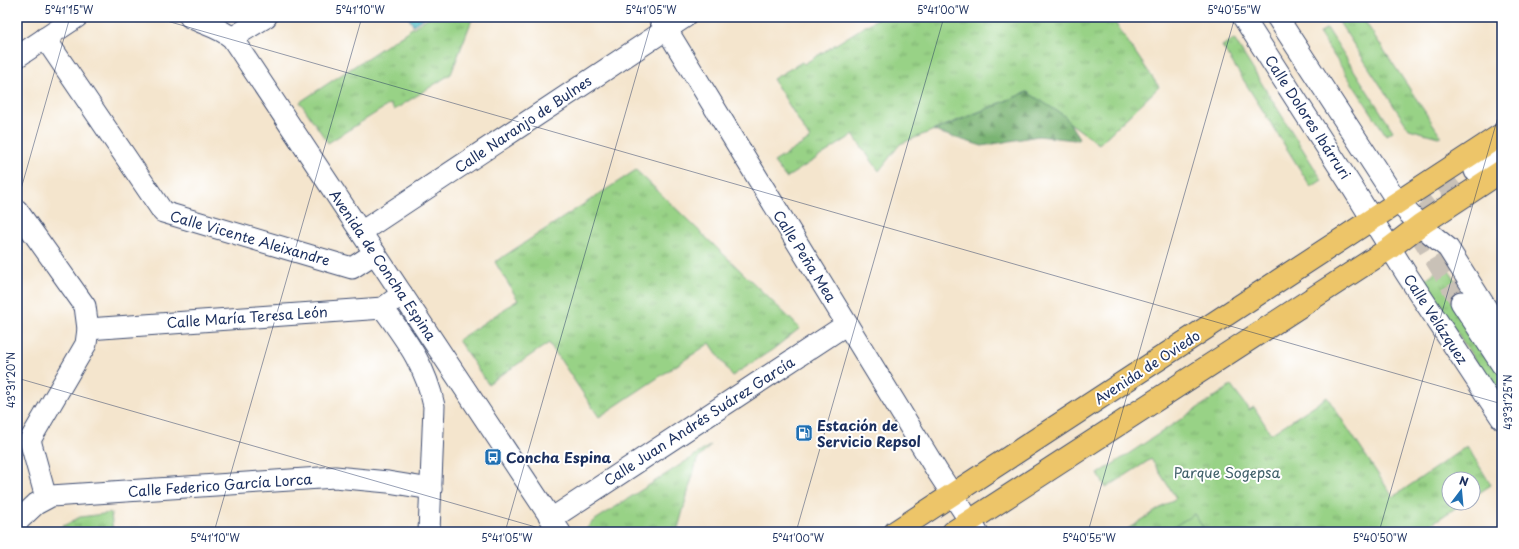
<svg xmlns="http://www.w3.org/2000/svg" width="1519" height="549" font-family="'Playpen Sans',sans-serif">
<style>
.grass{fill:url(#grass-tufts);stroke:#5a8072}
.forest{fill:url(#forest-firs);stroke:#4a7268}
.garden{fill:#98d286;stroke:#5a8072}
.water{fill:url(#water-waves);stroke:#367792}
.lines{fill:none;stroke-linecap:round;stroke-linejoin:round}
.minor-tunnel{stroke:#c9c1b7;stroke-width:21;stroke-dasharray:21 10;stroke-linecap:butt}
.minor-casing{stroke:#3c4a6f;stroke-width:23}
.major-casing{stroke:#3c4a6f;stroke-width:24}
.minor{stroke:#fff;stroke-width:21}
.major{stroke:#edc569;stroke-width:22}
.ticks{fill:none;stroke:#1b2f5e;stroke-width:1;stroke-opacity:0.45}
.labels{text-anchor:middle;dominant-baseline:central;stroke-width:4;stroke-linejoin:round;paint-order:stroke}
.street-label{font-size:14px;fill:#1b2f5e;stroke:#fff}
.poi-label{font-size:14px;font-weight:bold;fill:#1b2f5e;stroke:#fff;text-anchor:start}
.park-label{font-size:14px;fill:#40606a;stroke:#fff}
.neatline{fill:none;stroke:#1b2f5e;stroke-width:1.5}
.ticks-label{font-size:10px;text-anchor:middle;fill:#1b2f5e}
</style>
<defs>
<pattern id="grass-tufts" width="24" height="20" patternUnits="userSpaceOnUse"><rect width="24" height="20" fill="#98d286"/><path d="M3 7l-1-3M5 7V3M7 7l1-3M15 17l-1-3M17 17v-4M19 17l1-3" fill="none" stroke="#7bab71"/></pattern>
<pattern id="forest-firs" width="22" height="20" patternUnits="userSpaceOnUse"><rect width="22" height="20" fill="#7ab473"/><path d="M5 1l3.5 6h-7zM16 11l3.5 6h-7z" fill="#639362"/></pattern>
<pattern id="water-waves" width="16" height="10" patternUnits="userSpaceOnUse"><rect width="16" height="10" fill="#51bfc7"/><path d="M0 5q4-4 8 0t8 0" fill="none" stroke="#429ca5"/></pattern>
</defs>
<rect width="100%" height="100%" fill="#fff"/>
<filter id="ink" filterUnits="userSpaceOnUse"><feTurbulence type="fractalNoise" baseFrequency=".025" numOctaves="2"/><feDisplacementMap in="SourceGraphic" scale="8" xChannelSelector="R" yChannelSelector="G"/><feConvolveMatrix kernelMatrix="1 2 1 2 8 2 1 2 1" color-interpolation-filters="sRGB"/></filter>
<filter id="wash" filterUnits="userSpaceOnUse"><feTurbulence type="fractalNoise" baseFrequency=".012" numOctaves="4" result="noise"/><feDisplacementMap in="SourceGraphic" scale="16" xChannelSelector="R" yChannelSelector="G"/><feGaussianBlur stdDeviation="0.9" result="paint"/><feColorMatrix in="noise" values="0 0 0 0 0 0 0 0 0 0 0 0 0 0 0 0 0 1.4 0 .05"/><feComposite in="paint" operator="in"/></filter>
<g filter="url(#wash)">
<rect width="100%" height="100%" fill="#f4e5cd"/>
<!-- grass -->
<g class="grass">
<polygon points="429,17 473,17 451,74 394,110 390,104 328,143 300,102"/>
<polygon points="880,17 1111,17 1159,87 1099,144 1027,92 900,144 879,171 853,135 786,178 774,162 810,139 773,79 802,62 804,64"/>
<polygon points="1346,17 1362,17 1441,136 1438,137 1409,129 1339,22"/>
<polygon points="1327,28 1393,131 1386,135 1319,33"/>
<polygon points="1234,39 1322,180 1311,187 1222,46"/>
<polygon points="636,170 800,328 772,350 732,376 710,343 599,417 549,343 488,384 458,340 518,300 495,262"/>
<polygon points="1445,265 1466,296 1456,305 1502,375 1502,401 1423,281"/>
<polygon points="1231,386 1249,410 1254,407 1271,434 1327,397 1393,497 1467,446 1491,485 1473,497 1473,479 1449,479 1449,503 1463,503 1419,532 1123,532 1176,498 1151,459 1106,488 1098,474"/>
<polygon points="711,445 697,460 677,532 586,532 587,528 592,522"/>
<polygon points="111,513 113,532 52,532 80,517"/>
</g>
<!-- forest -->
<polygon class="forest" points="1027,92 1065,116 1079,138 1075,140 1038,136 982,146 934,131"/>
<!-- garden -->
<polygon class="garden" points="1194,514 1206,532 1166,532"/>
<!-- water -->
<polygon class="water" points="408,17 425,17 413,25"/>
</g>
<g filter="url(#ink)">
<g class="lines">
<!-- minor-tunnel -->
<polyline class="minor-tunnel" points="1461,302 1423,239 1423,219 1433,204 1475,171"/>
<defs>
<g id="minor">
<path d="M190 17C205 25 219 27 232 38L560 532"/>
<polyline points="659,17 937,471 977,532"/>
<polyline points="1243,17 1352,187 1407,275 1502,419"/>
<polyline points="1277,17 1397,201 1420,225 1448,248 1502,333"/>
<polyline points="45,38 163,212 352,268 375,253"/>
<polyline points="232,38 266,17"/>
<polyline points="17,57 77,17"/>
<polyline points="1475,171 1502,153"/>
<polyline points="17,210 85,306 88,329 86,344 30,440 46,498"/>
<polyline points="361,232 685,17"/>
<polyline points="1461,302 1502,365"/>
<path d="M383 308C406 340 426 366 434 406L429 532"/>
<polyline points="88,329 383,308 402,294"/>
<polyline points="551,519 847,324"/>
<polyline points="17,522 36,504 51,496 335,477 388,482 431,489"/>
</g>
<g id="major">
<polyline points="895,532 1502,134"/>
<polyline points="953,532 1390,248 1420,225 1502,171"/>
</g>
</defs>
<!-- minor casing -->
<use href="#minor" class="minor-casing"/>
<!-- major casing -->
<use href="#major" class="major-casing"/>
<!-- minor -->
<use href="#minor" class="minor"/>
<!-- major -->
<use href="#major" class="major"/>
</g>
</g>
<!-- ticks -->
<path class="ticks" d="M153 17 1502 404M17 203 70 17M17 378 553 532M214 532 362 17M505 532 653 17M796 532 944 17M1088 532 1235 17M1379 532 1502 103"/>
<!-- icons -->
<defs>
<symbol id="fuel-square" viewBox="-11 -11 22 22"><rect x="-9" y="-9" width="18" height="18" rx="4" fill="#1f6fb2" stroke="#fff"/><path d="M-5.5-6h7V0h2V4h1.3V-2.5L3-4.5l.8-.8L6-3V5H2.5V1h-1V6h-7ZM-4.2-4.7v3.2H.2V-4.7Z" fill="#fff"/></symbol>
<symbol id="bus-square" viewBox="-11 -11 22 22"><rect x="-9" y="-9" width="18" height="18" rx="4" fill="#1f6fb2" stroke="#fff"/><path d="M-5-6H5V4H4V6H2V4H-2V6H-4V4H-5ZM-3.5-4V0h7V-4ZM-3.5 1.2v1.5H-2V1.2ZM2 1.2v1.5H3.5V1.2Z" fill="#fff"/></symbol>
</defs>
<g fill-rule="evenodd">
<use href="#fuel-square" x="794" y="423" width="20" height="20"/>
<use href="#bus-square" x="483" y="447" width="20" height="20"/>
</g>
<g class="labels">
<!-- street labels -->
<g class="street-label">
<text transform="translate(1308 117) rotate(57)">Calle Dolores Ibárruri</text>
<text transform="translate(523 124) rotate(-34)">Calle Naranjo de Bulnes</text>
<text transform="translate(250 238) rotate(16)">Calle Vicente Aleixandre</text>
<text transform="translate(805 256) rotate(58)">Calle Peña Mea</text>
<text transform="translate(383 265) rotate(56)">Avenida de Concha Espina</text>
<text transform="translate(247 317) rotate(-4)">Calle María Teresa León</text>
<text transform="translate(1436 319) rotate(57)">Calle Velázquez</text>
<text transform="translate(1147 367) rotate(-33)">Avenida de Oviedo</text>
<text transform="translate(699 421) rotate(-33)">Calle Juan Andrés Suárez García</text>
<text transform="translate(220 485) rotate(-4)">Calle Federico García Lorca</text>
</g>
<!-- poi labels -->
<g class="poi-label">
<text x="817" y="425">Estación de<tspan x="817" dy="16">Servicio Repsol</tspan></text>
<text x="506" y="457">Concha Espina</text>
</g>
<!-- park labels -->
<g class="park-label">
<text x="1227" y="472">Parque Sogepsa</text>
</g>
</g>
<!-- margin -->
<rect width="1519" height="549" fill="none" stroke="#fff" stroke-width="44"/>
<!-- north arrow -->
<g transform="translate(1461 491) rotate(16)"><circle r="19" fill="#ffffff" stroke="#a4acbf"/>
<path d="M0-3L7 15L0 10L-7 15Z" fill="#1f6fb2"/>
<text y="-6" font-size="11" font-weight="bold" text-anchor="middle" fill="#1b2f5e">N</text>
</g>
<rect x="22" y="22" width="1475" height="505" class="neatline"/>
<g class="ticks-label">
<text x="69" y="14">5°41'15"W</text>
<text x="360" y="14">5°41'10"W</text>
<text x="651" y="14">5°41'05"W</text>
<text x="943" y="14">5°41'00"W</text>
<text x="1234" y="14">5°40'55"W</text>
<text transform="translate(11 380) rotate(-90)" y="4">43°31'20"N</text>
<text transform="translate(1508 402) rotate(-90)" y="4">43°31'25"N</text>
<text x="215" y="542">5°41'10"W</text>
<text x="507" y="542">5°41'05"W</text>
<text x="798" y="542">5°41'00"W</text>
<text x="1089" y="542">5°40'55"W</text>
<text x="1380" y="542">5°40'50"W</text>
</g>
</svg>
